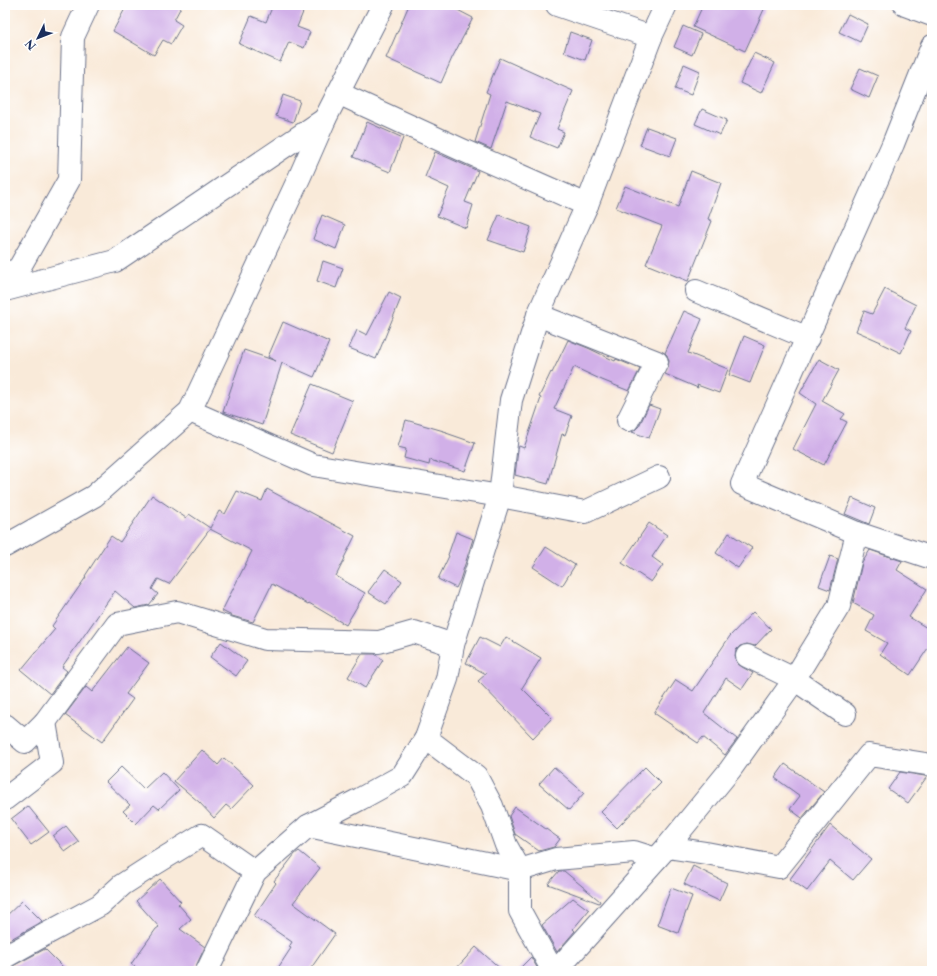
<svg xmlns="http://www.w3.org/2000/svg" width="937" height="976" font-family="'Libre Caslon Text',serif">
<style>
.building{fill:#d1b0e8}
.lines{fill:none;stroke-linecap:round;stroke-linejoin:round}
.street-casing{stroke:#697089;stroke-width:24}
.street{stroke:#fff;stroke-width:22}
</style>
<rect width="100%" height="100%" fill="#fff"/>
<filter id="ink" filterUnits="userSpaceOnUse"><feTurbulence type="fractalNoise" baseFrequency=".025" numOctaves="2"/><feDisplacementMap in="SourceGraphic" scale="8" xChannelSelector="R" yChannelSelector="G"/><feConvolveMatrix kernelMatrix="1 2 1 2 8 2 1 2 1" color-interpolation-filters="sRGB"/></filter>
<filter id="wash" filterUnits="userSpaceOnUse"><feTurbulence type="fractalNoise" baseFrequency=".012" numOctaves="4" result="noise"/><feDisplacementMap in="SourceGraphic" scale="16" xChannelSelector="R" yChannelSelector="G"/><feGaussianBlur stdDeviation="0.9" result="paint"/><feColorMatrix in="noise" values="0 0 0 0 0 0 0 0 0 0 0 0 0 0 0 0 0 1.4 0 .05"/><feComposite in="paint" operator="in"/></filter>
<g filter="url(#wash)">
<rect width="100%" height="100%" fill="#f9ead9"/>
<g id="blocks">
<!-- building -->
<g class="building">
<polygon points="127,5 182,5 174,20 182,25 171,44 163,40 154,55 113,31"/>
<polygon points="273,5 306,5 297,27 310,32 304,48 289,42 280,62 239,44 251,16 266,22"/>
<polygon points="409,5 448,5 473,18 452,58 441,83 386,58"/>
<polygon points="703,5 766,5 745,51 693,27"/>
<polygon points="848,14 868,24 860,42 839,32"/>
<polygon points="683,26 701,34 692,55 674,47"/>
<polygon points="570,32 592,40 585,60 564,52"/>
<polygon points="754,53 775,63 761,93 740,83"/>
<polygon points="500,58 573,91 557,129 564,132 557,148 530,137 540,114 507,101 491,149 475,142 490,94 486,92"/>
<polygon points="684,64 700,71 691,95 675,89"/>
<polygon points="860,68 878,76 869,98 850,89"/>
<polygon points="283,95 300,101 293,122 276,116"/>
<polygon points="702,109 727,120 720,135 695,124"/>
<polygon points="367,122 403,138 390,172 353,157"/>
<polygon points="647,127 677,138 670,156 640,145"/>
<polygon points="435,152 478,171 465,202 473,205 466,228 437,216 449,188 425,177"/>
<polygon points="691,171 721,183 708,219 712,221 688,281 646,264 662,226 616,208 625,186 678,207"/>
<polygon points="322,215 345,225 336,249 313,239"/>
<polygon points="499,215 531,227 523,252 488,240"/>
<polygon points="323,261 343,268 336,288 317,281"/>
<polygon points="885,289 916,305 905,328 911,331 901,353 880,343 881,342 856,331 864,311 872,314"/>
<polygon points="389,292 401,298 376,359 349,348 357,330 367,335"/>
<polygon points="684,311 702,319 688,353 728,369 719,393 697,385 698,388 665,374 668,368 669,361 667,355 665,353"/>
<polygon points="283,322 329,342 314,377 282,363 262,425 223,412 244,350 276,361 268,357"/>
<polygon points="744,336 765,345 750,383 729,375"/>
<polygon points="568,340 588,348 615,361 616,359 640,369 629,391 602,380 574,367 554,409 572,416 565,435 562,434 548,484 515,475 518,450 519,446 524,448 541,398 539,397 551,372 552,373"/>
<polygon points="819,359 839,370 822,401 845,414 841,419 847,422 824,465 793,449 816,404 800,393"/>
<polygon points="312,384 353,401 332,452 290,435"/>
<polygon points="649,405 660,409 649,438 632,432 635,430 639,426"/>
<polygon points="406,420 447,432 446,433 475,443 465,471 430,460 429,465 404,458 406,449 398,447"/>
<polygon points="267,489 355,536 344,558 345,558 336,576 365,593 346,625 309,603 308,604 272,584 253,622 232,616 222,611 252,551 210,529 169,584 158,579 152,589 158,594 149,605 135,608 115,591 62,667 67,671 50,694 21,670 55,629 52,626 86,577 85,576 111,536 120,542 152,495 186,518 189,514 210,528 219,511 225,514 237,491 262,501"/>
<polygon points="852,498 875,508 869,524 845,514"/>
<polygon points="649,523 667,535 652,557 663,565 651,582 622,563"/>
<polygon points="456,532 473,539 460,580 456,588 438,579 449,556 448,555"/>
<polygon points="729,533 752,548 738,568 716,553"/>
<polygon points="546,547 575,565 562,586 533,567"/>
<polygon points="870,550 902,561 897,570 927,589 909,617 932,631 932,642 910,675 880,654 887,643 866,631 874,615 853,603 862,563"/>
<polygon points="830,556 838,559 830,590 819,586"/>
<polygon points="385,569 402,581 386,604 368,592"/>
<polygon points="753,612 771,629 755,646 747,644 740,646 736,650 735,656 737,663 742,667 753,673 742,689 726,678 704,713 737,739 725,755 703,737 698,743 654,713 676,680 693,691 730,636"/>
<polygon points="480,637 500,647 506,637 541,658 522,688 552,718 533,738 478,681 486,674 466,663"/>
<polygon points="221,642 247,661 236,676 210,657"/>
<polygon points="127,647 149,663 126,694 133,699 102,742 65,715 86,687 92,692"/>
<polygon points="362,654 375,654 383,660 365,688 348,677"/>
<polygon points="202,750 218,765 224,758 254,785 231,809 226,805 214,818 199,802 174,781"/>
<polygon points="785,764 824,792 802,818 790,809 800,796 775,778"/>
<polygon points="121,767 144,789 162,772 179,790 159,809 154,805 136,824 123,811 130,805 106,782"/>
<polygon points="554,767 584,793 569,810 539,784"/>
<polygon points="645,767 661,783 617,828 601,812"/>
<polygon points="900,772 925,776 926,778 908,803 888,789"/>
<polygon points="28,806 49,832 31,845 11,819"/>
<polygon points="515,807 560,839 554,847 539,851 515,834 509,816"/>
<polygon points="830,825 871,859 853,880 830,861 807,891 790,879"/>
<polygon points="66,826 79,842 65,852 53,836"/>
<polygon points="299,851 320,868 293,903 335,934 309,971 276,971 291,948 289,947 292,942 254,916 276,883 274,881 295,854"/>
<polygon points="693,866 727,883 719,901 684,884"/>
<polygon points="559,871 564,871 600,901 599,903 548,884"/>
<polygon points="160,879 181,902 178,904 191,919 180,929 205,947 196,966 195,971 141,971 131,964 156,929 159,927 136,901"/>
<polygon points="671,888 692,896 678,933 657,925"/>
<polygon points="573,898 589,910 573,929 575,931 557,952 542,925"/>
<polygon points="22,901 42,921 38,924 9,940 5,936 5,917"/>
<polygon points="476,947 503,971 454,971"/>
<polygon points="45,949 67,971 7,971 9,968"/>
<polygon points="531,957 539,971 517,971"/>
</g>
</g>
</g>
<g filter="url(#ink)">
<use href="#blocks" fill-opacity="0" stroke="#697089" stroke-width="1"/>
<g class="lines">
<defs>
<g id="street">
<polyline points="557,5 651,37"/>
<polyline points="905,5 932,15"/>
<polyline points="932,46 893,144 742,484 857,533 932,558"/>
<polyline points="338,93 460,149 587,205"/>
<polyline points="5,273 18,270 69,180 73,37 88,5"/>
<polyline points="5,290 115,261 325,119"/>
<polyline points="696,291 808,338"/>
<polyline points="538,315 657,362 628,420"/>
<polyline points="190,411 313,465 500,496 585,512 659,477"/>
<polyline points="5,546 94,496 190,411 300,176 325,119 383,5"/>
<polyline points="747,656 794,679 845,714"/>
<polyline points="5,725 25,742 45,722 117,624 177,612 265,639 379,642 414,632 453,645"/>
<polyline points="426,738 476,776 492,806 506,845 520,870 520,911 553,971"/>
<polyline points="5,799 52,763 45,722"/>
<polyline points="308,826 520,870 556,859 634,852 656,859"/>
<polyline points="667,847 730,770 790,686 839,606 857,533"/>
<polyline points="5,957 46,934 100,905 122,885 153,865 202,835 255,872"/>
<polyline points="207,971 255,872 308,826 360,799 402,776 426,738 447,679 453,645 500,496 511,400 538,315 577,227 587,205 651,37 666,5"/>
<polyline points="556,971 667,847 706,853 779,867 869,755 932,765"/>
</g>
</defs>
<!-- street casing -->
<use href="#street" class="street-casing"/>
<!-- street -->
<use href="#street" class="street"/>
</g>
</g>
<!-- margin -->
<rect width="937" height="976" fill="none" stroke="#fff" stroke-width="20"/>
<!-- north arrow -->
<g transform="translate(38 38) rotate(227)" stroke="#ffffff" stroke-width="3" paint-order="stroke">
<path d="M0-3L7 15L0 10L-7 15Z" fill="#1b2f5e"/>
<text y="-6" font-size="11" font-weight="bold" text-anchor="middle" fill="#1b2f5e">N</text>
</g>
</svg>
